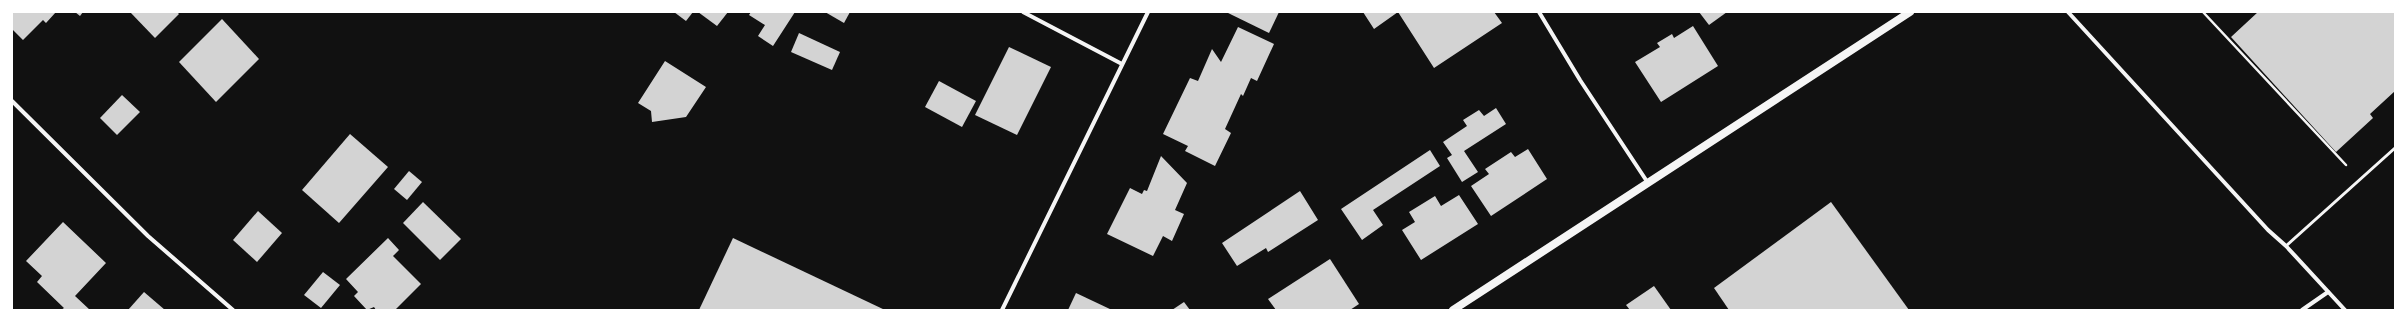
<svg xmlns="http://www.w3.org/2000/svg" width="2407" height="322" font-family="Bitter,serif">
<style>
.building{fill:#d3d3d3}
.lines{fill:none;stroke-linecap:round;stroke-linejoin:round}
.path{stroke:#f5f5f5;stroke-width:2.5}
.service{stroke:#f5f5f5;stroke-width:3}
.minor{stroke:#f5f5f5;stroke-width:4}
.secondary{stroke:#f5f5f5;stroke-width:8}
</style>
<rect width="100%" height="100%" fill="#111"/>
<!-- building -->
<g class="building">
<polygon points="12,12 56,12 46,23 43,20 23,40 12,29"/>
<polygon points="75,12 83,12 80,16"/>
<polygon points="130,12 177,12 179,14 155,38"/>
<polygon points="674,12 693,12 686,21"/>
<polygon points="698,12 728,12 717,26"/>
<polygon points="751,12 795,12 773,46 758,36 765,25 749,15"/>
<polygon points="825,12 850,12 844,23"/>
<polygon points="1226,12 1279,12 1269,33"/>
<polygon points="1363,12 1494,12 1502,23 1434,68 1398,12 1374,29"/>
<polygon points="1699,12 1727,12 1709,25"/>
<polygon points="2258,12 2395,12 2395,91 2370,114 2373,118 2336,152 2231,37"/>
<polygon points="222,19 259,59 216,102 179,62"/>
<polygon points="1693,26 1718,66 1661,102 1635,62 1660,47 1657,43 1672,34 1674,38"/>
<polygon points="1238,27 1274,44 1257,81 1251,78 1243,96 1241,94 1225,129 1231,133 1215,166 1185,151 1188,146 1163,134 1190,78 1198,81 1212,49 1221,62"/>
<polygon points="799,33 840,52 832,70 791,52"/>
<polygon points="1009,47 1051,67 1017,135 975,115"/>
<polygon points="665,61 706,87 686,117 652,122 651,111 638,103"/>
<polygon points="939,81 976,101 962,127 925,107"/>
<polygon points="122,95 140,112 117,135 100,118"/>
<polygon points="1496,108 1506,124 1464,151 1478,172 1462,182 1447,158 1452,155 1443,142 1467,126 1463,120 1479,110 1484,116"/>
<polygon points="350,134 388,167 339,223 302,190"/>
<polygon points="1528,149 1547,179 1491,216 1471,186 1489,174 1485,169 1511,152 1515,157"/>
<polygon points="1430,150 1440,166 1373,210 1383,225 1362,240 1341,209"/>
<polygon points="1161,156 1187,183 1175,210 1184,214 1172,241 1163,236 1153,256 1107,234 1130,188 1142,194 1144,190 1147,191"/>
<polygon points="409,171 422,182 407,200 394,189"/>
<polygon points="1300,191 1318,220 1268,252 1266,248 1237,266 1222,243"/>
<polygon points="1459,195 1478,224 1421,260 1402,230 1415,222 1409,212 1435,196 1441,206"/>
<polygon points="423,202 461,239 440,260 403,223"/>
<polygon points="1831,202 1909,310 1729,310 1714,288"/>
<polygon points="258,211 282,233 257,262 233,240"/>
<polygon points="63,222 106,263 75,296 90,310 61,310 64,308 37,282 42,276 26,261"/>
<polygon points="388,238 399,250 393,256 421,284 395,310 376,310 374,307 367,310 354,296 358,292 346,279"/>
<polygon points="733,238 885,310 699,310"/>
<polygon points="1330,259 1359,304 1350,310 1276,310 1268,299"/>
<polygon points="323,272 340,285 321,308 304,295"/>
<polygon points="1654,286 1671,310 1630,310 1626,305"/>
<polygon points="144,292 165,310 128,310"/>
<polygon points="1076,293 1112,310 1068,310"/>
<polygon points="1184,302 1190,310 1172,310"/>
</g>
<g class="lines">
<!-- path -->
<polyline class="path" points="2203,12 2346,165"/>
<!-- service -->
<polyline class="service" points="2286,246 2395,148"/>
<!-- minor -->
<g class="minor">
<polyline points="1023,12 1122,64"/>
<polyline points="1539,12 1580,80 1648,183"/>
<polyline points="2068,12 2268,230 2286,246 2345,310"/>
<polyline points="12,101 148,236 233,310"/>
<polyline points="1002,310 1148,12"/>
<polyline points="2302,310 2328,292"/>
</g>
<!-- secondary -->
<polyline class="secondary" points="1453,310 1910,12"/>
</g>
<!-- border -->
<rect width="2407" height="322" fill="none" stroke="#ffffff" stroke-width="26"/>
</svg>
